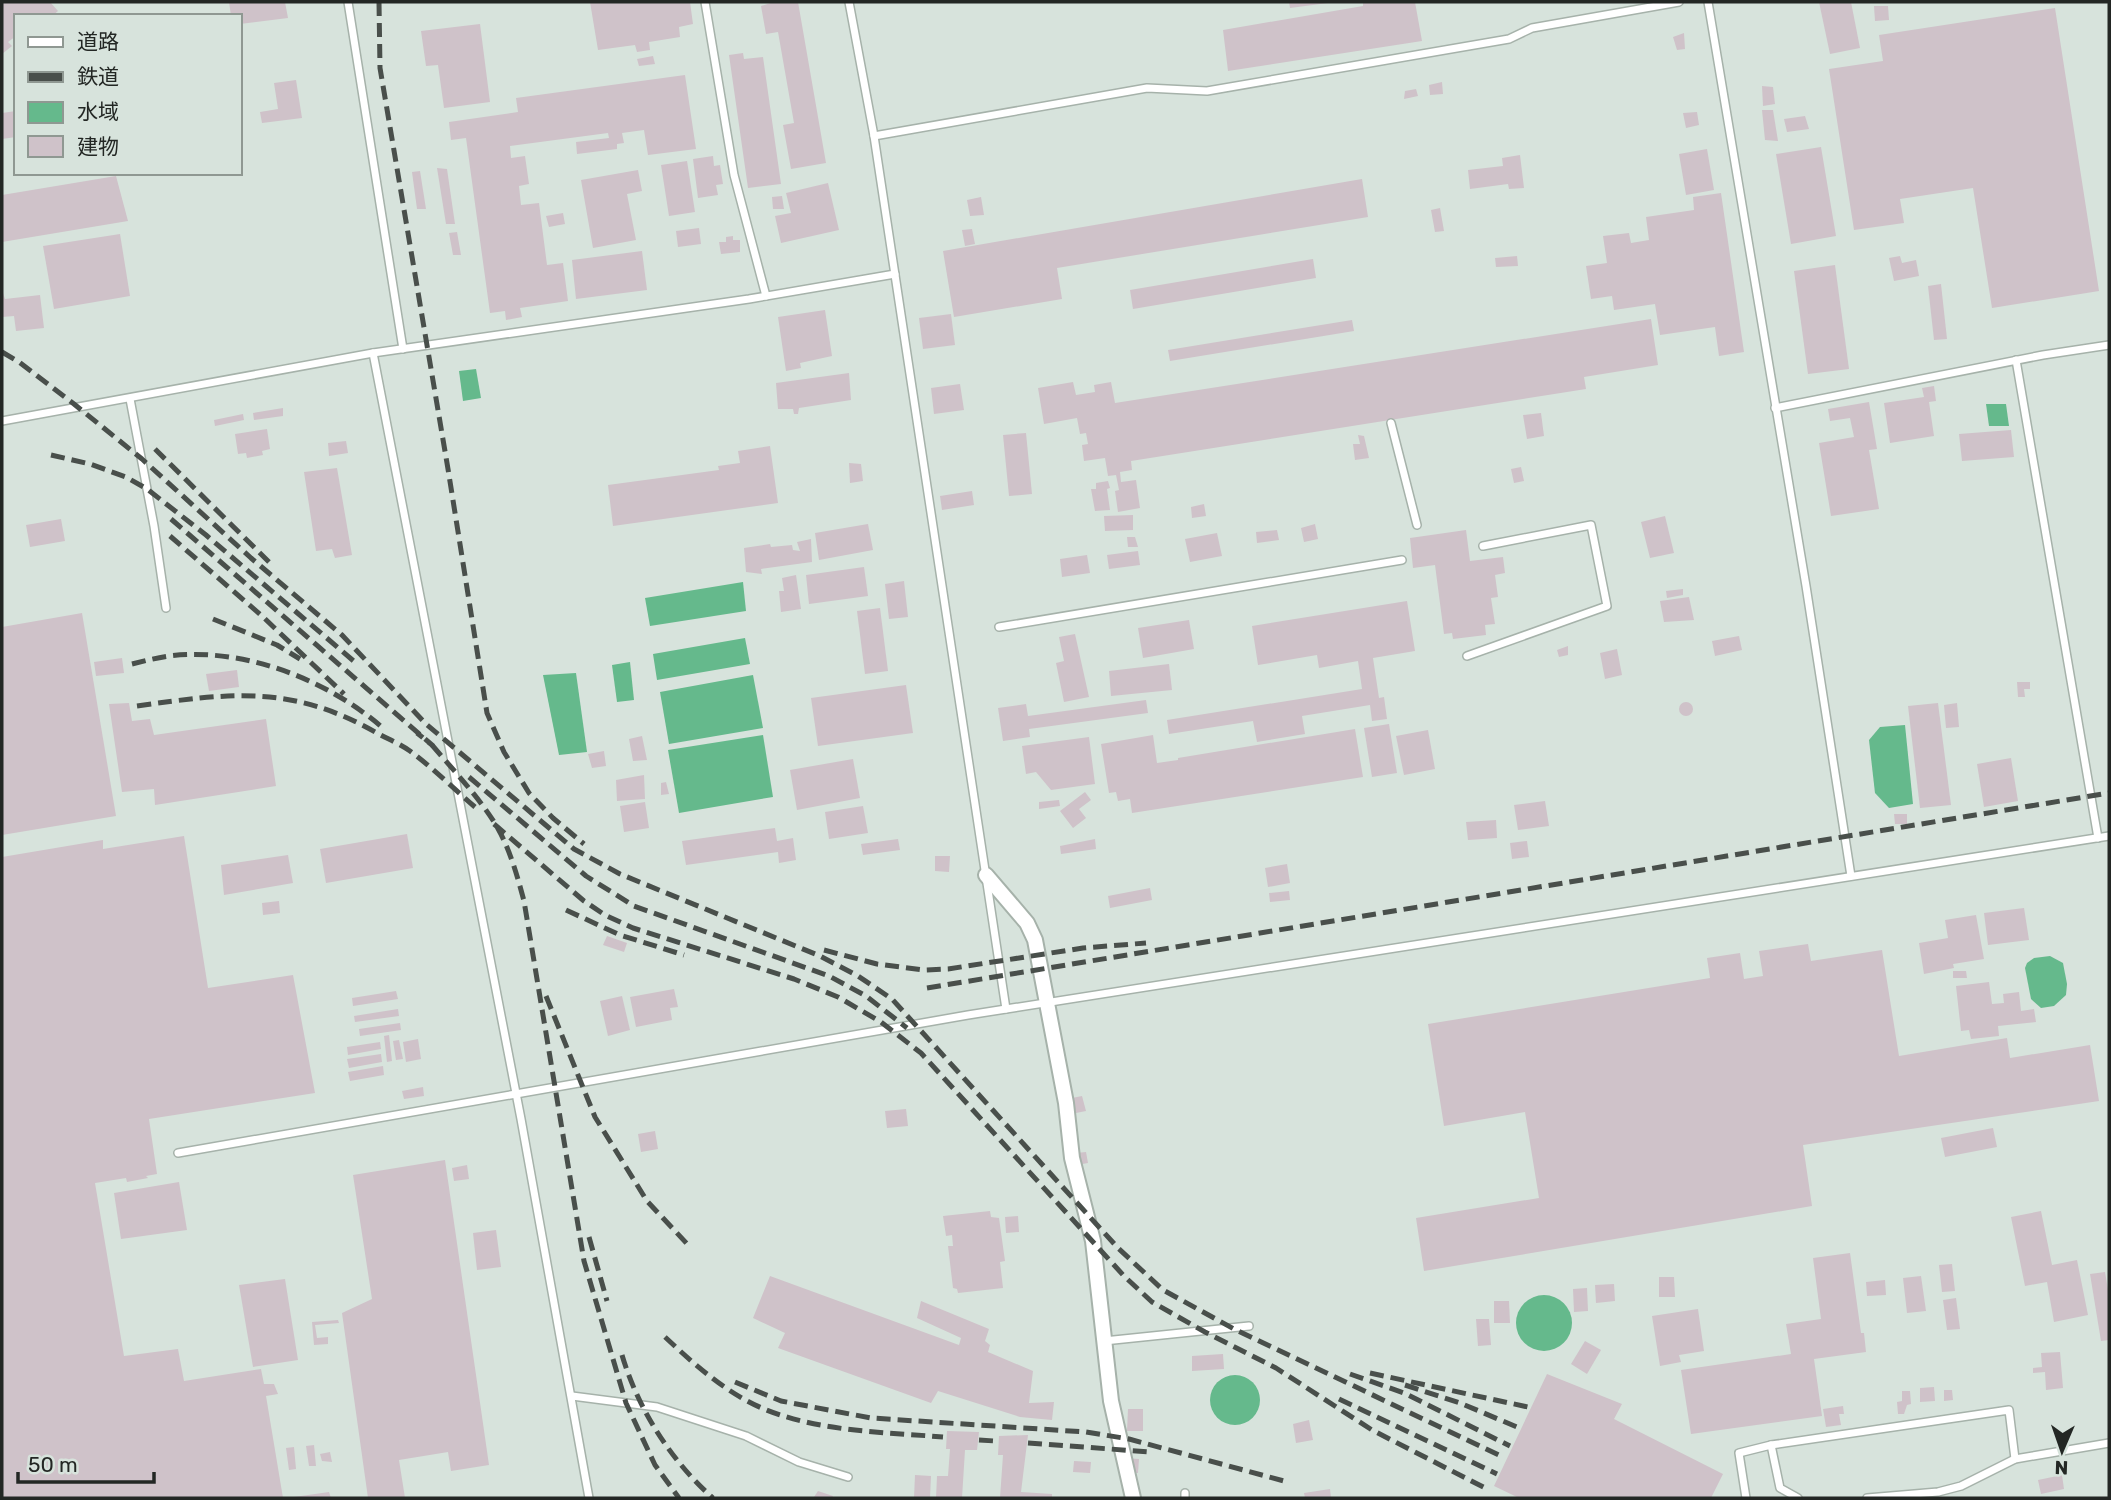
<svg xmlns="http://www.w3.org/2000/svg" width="2111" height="1500" font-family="Rubik,'Noto Sans JP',sans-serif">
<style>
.water{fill:#65b98c}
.building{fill:#cfc2c9}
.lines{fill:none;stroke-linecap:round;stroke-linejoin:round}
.lane-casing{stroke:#a6b2aa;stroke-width:10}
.street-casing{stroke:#a6b2aa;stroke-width:18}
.lane{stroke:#fff;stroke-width:7}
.street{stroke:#fff;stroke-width:14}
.rail{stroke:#494f4b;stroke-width:5;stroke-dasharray:14 7;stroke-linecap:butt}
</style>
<rect width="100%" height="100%" fill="#d7e3dc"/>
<!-- water -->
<g class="water">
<polygon points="476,369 481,398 463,401 459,371"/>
<polygon points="1986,404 2006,404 2009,426 1989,426"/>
<polygon points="743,582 746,611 650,626 645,598"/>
<polygon points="745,638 750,664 657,680 653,654"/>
<polygon points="630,662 634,700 617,702 612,665"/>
<polygon points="576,673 587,752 559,755 543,675"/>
<polygon points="753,675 763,728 669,744 660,692"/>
<polygon points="1905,725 1913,804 1889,808 1875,793 1869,740 1880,727"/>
<polygon points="763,735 773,797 679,813 668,750"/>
<polygon points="2050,956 2063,963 2067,984 2066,995 2054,1006 2041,1008 2031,999 2025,968 2027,963 2034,958"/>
<circle cx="1544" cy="1323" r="28"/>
<circle cx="1235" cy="1400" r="25"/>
</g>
<!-- building -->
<g class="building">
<polygon points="2,2 50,2 58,11 52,16 16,16 16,36 8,42 12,46 2,54"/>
<polygon points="229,2 285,2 288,18 240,24 240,16 231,16"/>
<polygon points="590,2 690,2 693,24 679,27 680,37 649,42 650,50 637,52 635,45 598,50"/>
<polygon points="774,2 798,2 826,163 791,169 783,125 794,123 778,32 766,34 761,6"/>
<polygon points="1289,2 1328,2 1328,3 1290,8"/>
<polygon points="1363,2 1415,2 1422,41 1228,71 1223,30 1363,6"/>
<polygon points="1819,2 1851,2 1860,48 1830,54"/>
<polygon points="1874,6 1888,6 1889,20 1875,21"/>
<polygon points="2055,8 2099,291 1992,308 1973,188 1900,199 1904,223 1854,230 1829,69 1883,61 1879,35"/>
<polygon points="480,24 490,102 444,108 438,65 426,66 421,31"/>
<polygon points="1684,33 1685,49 1677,50 1673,37"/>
<polygon points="743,53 744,59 763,57 781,184 748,188 729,55"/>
<polygon points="653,56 655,64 639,66 637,59"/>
<polygon points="685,75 696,149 648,155 644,130 622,133 624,143 617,144 617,149 577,154 576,142 609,138 608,133 510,146 511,158 525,156 529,184 519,186 521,205 539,203 547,265 563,263 568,301 520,308 522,317 506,320 505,311 490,313 466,138 451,140 449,122 518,112 516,98"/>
<polygon points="296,80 302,118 262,123 260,112 278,109 274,83"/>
<polygon points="1442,82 1443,94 1430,95 1429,85"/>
<polygon points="1762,86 1773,87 1775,104 1763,106"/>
<polygon points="1416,89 1418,96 1404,99 1405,91"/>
<polygon points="1762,110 1773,110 1778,141 1765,140"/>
<polygon points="16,111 16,137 2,139 2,113"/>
<polygon points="1697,112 1699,125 1686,128 1683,113"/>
<polygon points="1805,116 1809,129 1787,132 1784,119"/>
<polygon points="1821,147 1836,236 1791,244 1776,154"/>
<polygon points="1707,149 1714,190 1686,195 1679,154"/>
<polygon points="1520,155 1524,188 1509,189 1508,184 1470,189 1468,170 1503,166 1502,158"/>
<polygon points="713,156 714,166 720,165 723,184 716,185 718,195 698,198 693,159"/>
<polygon points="687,161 695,212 669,216 661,165"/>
<polygon points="437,168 447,169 455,224 446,224"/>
<polygon points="638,170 642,191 627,194 636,240 593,248 581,180"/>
<polygon points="420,171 426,209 417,209 412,172"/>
<polygon points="116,176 128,221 2,242 2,195"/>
<polygon points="1362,179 1368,217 1057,268 1062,299 954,317 943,251"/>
<polygon points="828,183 839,230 781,243 775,216 791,213 786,193"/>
<polygon points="1721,193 1744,352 1719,356 1715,327 1660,335 1655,304 1614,310 1612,296 1591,299 1586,266 1607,263 1603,236 1629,233 1631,243 1649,240 1646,217 1694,210 1693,197"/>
<polygon points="782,196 784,209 773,209 772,197"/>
<polygon points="981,197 984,215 970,216 967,200"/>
<polygon points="1440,208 1444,231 1435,232 1431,210"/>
<polygon points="563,213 565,224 549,227 546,216"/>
<polygon points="699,228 701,244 678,247 676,231"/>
<polygon points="972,229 975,244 965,246 962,230"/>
<polygon points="457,232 461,255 453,255 449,233"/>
<polygon points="120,234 130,296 54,309 43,246"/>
<polygon points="733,236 733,240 740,240 740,252 721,254 719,242 726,242 726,237"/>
<polygon points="642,251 647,290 576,299 572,260"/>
<polygon points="1517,256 1518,266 1496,267 1495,258"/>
<polygon points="1900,256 1902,263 1916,260 1919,276 1894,281 1889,258"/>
<polygon points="1313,259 1316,278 1133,309 1130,290"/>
<polygon points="1835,265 1849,369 1808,374 1794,271"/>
<polygon points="1941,284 1947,339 1934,340 1928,286"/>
<polygon points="2,290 5,299 40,295 44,328 16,331 14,316 2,317"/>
<polygon points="825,310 832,356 800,363 801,368 786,371 778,317"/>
<polygon points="951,314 955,345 923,349 919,318"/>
<polygon points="1651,319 1658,365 1584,377 1586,389 1131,461 1132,470 1120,472 1121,482 1136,480 1140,508 1118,512 1115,491 1119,490 1116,475 1108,476 1105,458 1084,461 1082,445 1088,444 1086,433 1080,434 1077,418 1044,424 1038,388 1073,382 1076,395 1095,392 1094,385 1111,382 1115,403"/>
<polygon points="1352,320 1354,331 1170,361 1168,350"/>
<polygon points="849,373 851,400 799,408 798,414 794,414 793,409 778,409 776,383"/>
<polygon points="960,384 964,410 934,414 931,388"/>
<polygon points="1934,386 1936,401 1929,402 1934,436 1890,443 1884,403 1924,397 1922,388"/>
<polygon points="1869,402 1877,449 1869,450 1879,509 1831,516 1819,443 1854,437 1850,418 1830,421 1828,409"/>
<polygon points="283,408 283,416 254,420 253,413"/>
<polygon points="1541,413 1544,436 1527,439 1523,415"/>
<polygon points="243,414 244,420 215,426 214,420"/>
<polygon points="267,429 270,449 262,451 263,455 247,458 246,453 238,454 235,434"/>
<polygon points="2011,430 2014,457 1962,461 1959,434"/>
<polygon points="1026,433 1032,494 1009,496 1003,435"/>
<polygon points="1358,435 1364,436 1369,458 1355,460 1353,444 1360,444"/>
<polygon points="346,441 348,453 329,456 328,443"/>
<polygon points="770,446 778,503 613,526 608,485 719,470 718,466 740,463 738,451"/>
<polygon points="849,463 861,464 863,481 850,483"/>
<polygon points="1521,467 1524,481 1514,483 1511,469"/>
<polygon points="337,468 352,555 335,558 332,549 316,551 304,472"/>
<polygon points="1108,481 1110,488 1107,489 1110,510 1095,511 1091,489 1096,489 1096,483"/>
<polygon points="972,491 974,505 942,510 940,496"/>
<polygon points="1204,504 1206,516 1192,518 1191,507"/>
<polygon points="1133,515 1133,530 1105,531 1104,516"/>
<polygon points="1665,516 1674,553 1650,558 1641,522"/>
<polygon points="61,519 65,541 30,547 26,525"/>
<polygon points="868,524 873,550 819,560 815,533"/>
<polygon points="1315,524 1318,539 1304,542 1301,528"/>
<polygon points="1277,530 1279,540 1257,543 1256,532"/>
<polygon points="1466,530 1470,561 1503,557 1505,573 1495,575 1498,597 1491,598 1495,624 1485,625 1486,635 1453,639 1452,633 1444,634 1435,565 1413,568 1410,538"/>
<polygon points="1217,533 1222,556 1190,562 1185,539"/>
<polygon points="1127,537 1135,537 1138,547 1128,547"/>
<polygon points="811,539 812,562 761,569 762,574 746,572 744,548 770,544 771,547 792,545 793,550 800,551 797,542"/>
<polygon points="1138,551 1140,565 1109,569 1107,555"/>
<polygon points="1087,555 1090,573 1062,577 1060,559"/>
<polygon points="864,567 868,596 809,604 806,575"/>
<polygon points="796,575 801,609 781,612 779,591 784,591 782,578"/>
<polygon points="904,581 908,617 889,619 885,584"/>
<polygon points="1683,589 1683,595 1667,598 1666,591"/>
<polygon points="1689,597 1694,620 1664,622 1660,601"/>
<polygon points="1407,601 1415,651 1373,658 1379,698 1384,697 1387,719 1372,721 1370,705 1302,716 1305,734 1257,742 1253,721 1169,734 1167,720 1362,689 1358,661 1319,668 1317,655 1258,665 1252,626"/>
<polygon points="880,608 888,671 865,674 857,611"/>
<polygon points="82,613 116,816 2,835 2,627"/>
<polygon points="1189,620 1194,649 1143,658 1138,628"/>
<polygon points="1075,634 1089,697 1064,702 1056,663 1064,661 1059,637"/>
<polygon points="1739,636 1742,650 1715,656 1712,641"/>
<polygon points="1568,646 1568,655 1559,657 1557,650"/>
<polygon points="1617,649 1622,675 1605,679 1600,653"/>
<polygon points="122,658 124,673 96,676 94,662"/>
<polygon points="1169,664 1172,690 1111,696 1109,671"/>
<polygon points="237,670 239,687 209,691 206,674"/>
<polygon points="2017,682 2030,682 2030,689 2024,689 2025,697 2018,697"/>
<polygon points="906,685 913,733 818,746 811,698"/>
<polygon points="1146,700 1148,713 1029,729 1030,737 1003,741 998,708 1026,704 1028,716"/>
<circle cx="1686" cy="709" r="7"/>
<polygon points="129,703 132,721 150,719 154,735 266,719 276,786 155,805 154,789 122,792 109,704"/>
<polygon points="1938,703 1951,805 1920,808 1908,706"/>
<polygon points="1957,703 1959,727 1946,728 1944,705"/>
<polygon points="1389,724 1397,773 1372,777 1364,728"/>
<polygon points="1355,729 1363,777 1132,813 1130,799 1118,801 1116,792 1109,793 1101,744 1153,735 1157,763 1178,760 1178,758"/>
<polygon points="1428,730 1435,769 1404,775 1396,736"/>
<polygon points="642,736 647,760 633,761 629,739"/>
<polygon points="1089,737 1095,784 1051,790 1036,772 1026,774 1022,746"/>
<polygon points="604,751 606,766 592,768 588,754"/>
<polygon points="2011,758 2018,801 1984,807 1977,764"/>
<polygon points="853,759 860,798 797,810 790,770"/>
<polygon points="644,775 645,799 617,801 616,780"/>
<polygon points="666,782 669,794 661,795 661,783"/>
<polygon points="1085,792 1091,800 1079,809 1086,818 1073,828 1060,811"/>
<polygon points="1059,800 1060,806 1039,809 1039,802"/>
<polygon points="1545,801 1549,826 1518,830 1514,805"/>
<polygon points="645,802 649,828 624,832 620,806"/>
<polygon points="863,806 868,833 829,839 825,812"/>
<polygon points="1894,814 1907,814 1907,824 1895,824"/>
<polygon points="1496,820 1497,838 1468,840 1466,822"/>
<polygon points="775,828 777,841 793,838 796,860 779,863 778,852 686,865 682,841"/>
<polygon points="407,834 413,868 326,883 320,849"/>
<polygon points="184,836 208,988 293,975 315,1093 149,1119 157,1174 146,1176 148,1178 127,1182 126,1178 95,1183 124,1356 178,1349 184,1381 261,1369 264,1384 274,1384 278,1394 266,1396 283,1498 2,1498 2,857 103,840 103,849"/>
<polygon points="898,839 900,850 863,855 861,844"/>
<polygon points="1095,839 1096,849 1061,854 1060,846"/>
<polygon points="1527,841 1529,857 1512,859 1510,843"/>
<polygon points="288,855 293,883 224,895 221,865"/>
<polygon points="935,856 950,856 949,872 935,871"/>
<polygon points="1287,864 1290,883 1268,887 1265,868"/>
<polygon points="1150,888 1152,900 1110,908 1108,896"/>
<polygon points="1289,891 1290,900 1270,902 1269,893"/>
<polygon points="279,901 280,913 263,915 262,903"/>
<polygon points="2024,908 2029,940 1988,945 1984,913"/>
<polygon points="1976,915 1984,959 1953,964 1954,968 1924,974 1919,943 1948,938 1945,920"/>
<polygon points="607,936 627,943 624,952 603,945"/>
<polygon points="1808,944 1811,961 1882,950 1899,1056 2007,1038 2010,1058 2090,1045 2099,1101 1803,1145 1812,1206 1424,1271 1416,1218 1539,1198 1525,1112 1444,1126 1428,1024 1710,978 1707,958 1740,953 1744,979 1763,976 1759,951"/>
<polygon points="1953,971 1966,971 1967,978 1953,978"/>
<polygon points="1989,982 1992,1004 2004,1003 2003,994 2019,992 2021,1011 2034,1009 2036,1022 1998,1026 1999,1036 1971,1039 1969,1030 1961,1031 1956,986"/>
<polygon points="674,989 678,1007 670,1008 672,1020 636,1027 630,997"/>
<polygon points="396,991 398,999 353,1006 352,998"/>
<polygon points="622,996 630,1030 608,1036 600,1001"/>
<polygon points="398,1009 399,1016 355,1022 354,1016"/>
<polygon points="400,1023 401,1030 360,1036 359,1029"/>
<polygon points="389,1035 392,1061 387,1062 384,1036"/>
<polygon points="418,1039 421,1059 406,1062 403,1042"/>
<polygon points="399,1040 403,1059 396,1060 393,1041"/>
<polygon points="380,1042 381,1049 348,1055 347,1047"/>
<polygon points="381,1054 382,1062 349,1068 347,1059"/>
<polygon points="383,1066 384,1075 350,1081 348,1072"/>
<polygon points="423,1087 424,1096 404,1099 402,1091"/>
<polygon points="1082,1096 1086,1111 1076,1113 1072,1098"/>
<polygon points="906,1109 908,1126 887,1128 885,1111"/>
<polygon points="1993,1128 1997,1147 1945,1157 1941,1138"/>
<polygon points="655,1131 658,1149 641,1152 638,1134"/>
<polygon points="1086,1152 1088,1163 1077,1165 1076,1153"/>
<polygon points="445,1160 489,1465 451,1471 448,1452 399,1460 405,1498 368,1498 342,1313 372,1299 353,1175"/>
<polygon points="467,1165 469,1179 454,1181 452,1168"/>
<polygon points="179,1182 187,1230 121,1239 114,1193"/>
<polygon points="990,1211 991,1217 999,1218 1005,1261 1000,1262 1003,1288 958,1293 957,1289 953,1288 948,1246 953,1246 952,1235 946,1236 943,1216"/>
<polygon points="2041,1211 2052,1265 2077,1260 2088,1315 2054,1322 2047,1282 2025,1286 2011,1217"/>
<polygon points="1018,1216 1019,1232 1006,1233 1005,1217"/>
<polygon points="496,1230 501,1267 477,1270 473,1233"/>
<polygon points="1850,1253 1861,1333 1864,1333 1866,1352 1814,1359 1822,1416 1691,1434 1681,1370 1791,1354 1786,1324 1821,1319 1813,1258"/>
<polygon points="1952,1264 1955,1291 1942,1292 1939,1265"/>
<polygon points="2105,1272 2109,1296 2109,1340 2101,1341 2090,1274"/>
<polygon points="770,1276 959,1345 961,1338 917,1318 921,1301 989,1329 985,1341 990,1345 988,1352 1033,1371 1029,1403 1054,1402 1052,1420 1020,1417 938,1391 931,1403 778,1348 785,1333 753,1318"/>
<polygon points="1921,1276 1926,1311 1907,1313 1903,1278"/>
<polygon points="1659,1277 1674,1277 1675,1297 1659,1297"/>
<polygon points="285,1279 298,1360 253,1367 239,1285"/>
<polygon points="1885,1280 1886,1295 1867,1296 1866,1282"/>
<polygon points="1614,1284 1615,1301 1596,1303 1595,1285"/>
<polygon points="1587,1288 1588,1311 1574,1312 1573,1289"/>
<polygon points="1956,1298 1960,1329 1947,1330 1943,1300"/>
<polygon points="1494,1301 1509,1301 1510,1323 1494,1323"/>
<polygon points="1698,1309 1704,1351 1679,1355 1681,1362 1660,1366 1652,1316"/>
<polygon points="1476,1319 1489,1319 1491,1345 1478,1346"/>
<polygon points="338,1320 339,1323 315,1325 317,1338 328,1337 328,1344 314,1345 312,1322"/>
<polygon points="1585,1341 1601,1350 1587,1374 1571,1364"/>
<polygon points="2060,1352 2063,1388 2046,1390 2045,1372 2033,1373 2033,1368 2042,1367 2041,1353"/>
<polygon points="1223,1354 1224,1369 1192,1371 1192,1356"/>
<polygon points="1547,1374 1622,1404 1614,1419 1723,1474 1711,1498 1519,1498 1494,1486"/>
<polygon points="1934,1387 1935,1401 1920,1402 1920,1388"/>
<polygon points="1944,1390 1952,1390 1953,1400 1944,1401"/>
<polygon points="1902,1391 1910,1391 1911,1404 1907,1405 1904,1414 1898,1414 1897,1402 1902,1401"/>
<polygon points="1843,1406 1844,1414 1839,1414 1841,1425 1826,1427 1823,1409"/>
<polygon points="1128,1409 1143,1409 1143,1431 1127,1431"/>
<polygon points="1309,1420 1313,1440 1296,1443 1293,1424"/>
<polygon points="947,1431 979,1432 977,1450 965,1450 962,1498 936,1498 937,1476 948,1476 950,1449 946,1449"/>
<polygon points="1028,1435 1021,1492 1052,1494 1052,1498 1000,1498 1003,1455 998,1455 999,1436"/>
<polygon points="314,1445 316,1466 309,1466 306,1446"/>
<polygon points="294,1447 296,1469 289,1470 286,1448"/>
<polygon points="330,1452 332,1462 322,1461 320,1454"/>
<polygon points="1123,1458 1139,1459 1138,1473 1122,1472"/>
<polygon points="1074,1461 1091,1462 1090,1473 1073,1472"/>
<polygon points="915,1475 931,1476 930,1498 914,1498"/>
<polygon points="2062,1475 2064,1489 2041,1494 2038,1480"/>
<polygon points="1330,1489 1331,1498 1305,1498 1304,1493"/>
<polygon points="818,1491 833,1496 832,1498 814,1497"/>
<polygon points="329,1492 331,1498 295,1498 294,1497"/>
</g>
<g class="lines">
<defs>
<g id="lane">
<polyline points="348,2 403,349"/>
<polyline points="705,2 734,175 766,296"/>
<polyline points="849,2 874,136 1006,1009"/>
<polyline points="1708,2 1806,586 1851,876"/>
<polyline points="874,136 1147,88 1207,91 1509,39 1532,28 1679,2"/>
<polyline points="373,353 521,1119 589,1498"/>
<polyline points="2016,360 2098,838"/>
<polyline points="130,399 154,526 166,608"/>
<polyline points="1775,408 2043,355 2109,345"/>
<polyline points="2,421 373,353 749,299 895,274"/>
<polyline points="1391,423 1417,525"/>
<polyline points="999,627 1402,560"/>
<polyline points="1467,656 1607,606 1591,525 1483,546"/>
<polyline points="178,1153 968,1015 2109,836"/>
<polyline points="1104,1341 1249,1326"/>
<polyline points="572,1396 657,1407 746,1436 799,1462 848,1477"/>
<polyline points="1771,1445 1780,1488 1798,1498"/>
<polyline points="1185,1493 1185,1498"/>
<polyline points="1746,1498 1739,1453 1771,1445 2009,1410 2015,1459"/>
<polyline points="1867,1498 1938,1492 1961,1486 2015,1459 2109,1443"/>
</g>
<polyline id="street" points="986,875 1027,923 1035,940 1066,1103 1072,1158 1093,1241 1111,1401 1133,1498"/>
</defs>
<!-- lane casing -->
<use href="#lane" class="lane-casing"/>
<!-- street casing -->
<use href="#street" class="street-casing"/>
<!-- lane -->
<use href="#lane" class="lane"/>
<!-- street -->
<use href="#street" class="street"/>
<!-- rail -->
<g class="rail">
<polyline points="379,2 380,68 448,469 487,713 504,752 529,793 553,818 584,844"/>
<polyline points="2,352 19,362 74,404 142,459 251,558 342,635 426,724 574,849 620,874 820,956 858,976 892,999 1118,1248 1163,1290 1234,1329 1503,1457"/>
<polyline points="155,449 269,562"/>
<polyline points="51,455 90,464 126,477 147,489 206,535 356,663"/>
<polyline points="171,519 432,745 417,733"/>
<polyline points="170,536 262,616 344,694"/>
<polyline points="213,619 277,645 300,659"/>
<path d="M132 664C144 661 156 658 169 656 244 647 326 679 383 728"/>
<path d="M137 706C230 693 291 684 377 733 388 739 400 744 410 751 433 768 454 789 475 807"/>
<path d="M432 745C454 771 478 796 496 825 510 849 517 875 524 901L584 1261 626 1403 655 1465 679 1498"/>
<polyline points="469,777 586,876 634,906 829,976 866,996 907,1028"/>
<polyline points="494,824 584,901 605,915 633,928 794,979 838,997 881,1022 921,1053 1124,1276 1152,1302 1205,1332 1276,1368 1372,1430 1489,1490"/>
<polyline points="566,910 620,935 684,955"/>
<polyline points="824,950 877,964 924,970 948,969 1083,948 1146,943"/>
<polyline points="927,988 2109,793"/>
<polyline points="546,996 595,1117 647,1201 691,1248"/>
<polyline points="589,1237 607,1301"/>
<path d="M665 1337C695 1365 726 1393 764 1409 820 1432 884 1432 943 1437"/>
<path d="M622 1355C638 1409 671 1461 713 1498"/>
<polyline points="1370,1373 1528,1407"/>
<polyline points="1350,1374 1404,1393 1510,1446"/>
<polyline points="735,1382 781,1401 871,1418 1086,1432 1129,1439 1284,1481"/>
<polyline points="1405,1385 1460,1403 1517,1427"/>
<polyline points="1339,1399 1497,1474"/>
<polyline points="979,1440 995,1441"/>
<polyline points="1028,1443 1151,1452"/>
</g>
</g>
<!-- border -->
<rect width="2111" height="1500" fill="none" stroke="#232724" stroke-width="7"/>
<!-- legend -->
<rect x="14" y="14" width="228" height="161" fill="#d7e3dc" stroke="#8f9892" stroke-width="2"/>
<rect x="28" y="37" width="35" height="10" fill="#ffffff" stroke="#8f9892" stroke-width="2"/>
<text x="77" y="49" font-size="21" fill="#232724">道路</text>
<rect x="28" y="72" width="35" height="10" fill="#494f4b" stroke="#8f9892" stroke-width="2"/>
<text x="77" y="84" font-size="21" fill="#232724">鉄道</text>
<rect x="28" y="102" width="35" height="21" fill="#65b98c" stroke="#8f9892" stroke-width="2"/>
<text x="77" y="119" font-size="21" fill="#232724">水域</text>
<rect x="28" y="136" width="35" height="21" fill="#cfc2c9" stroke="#8f9892" stroke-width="2"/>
<text x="77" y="154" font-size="21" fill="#232724">建物</text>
<!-- north arrow -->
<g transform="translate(2062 1451) rotate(182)" stroke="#d7e3dc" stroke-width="5" paint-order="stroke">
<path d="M0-5L12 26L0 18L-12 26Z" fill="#232724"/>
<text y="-10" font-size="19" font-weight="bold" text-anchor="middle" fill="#232724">N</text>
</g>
<!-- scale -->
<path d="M18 1472v10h136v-10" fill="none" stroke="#232724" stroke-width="3.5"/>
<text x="28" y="1472" font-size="21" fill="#232724" stroke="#d7e3dc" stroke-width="5" paint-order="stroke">50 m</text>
</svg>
